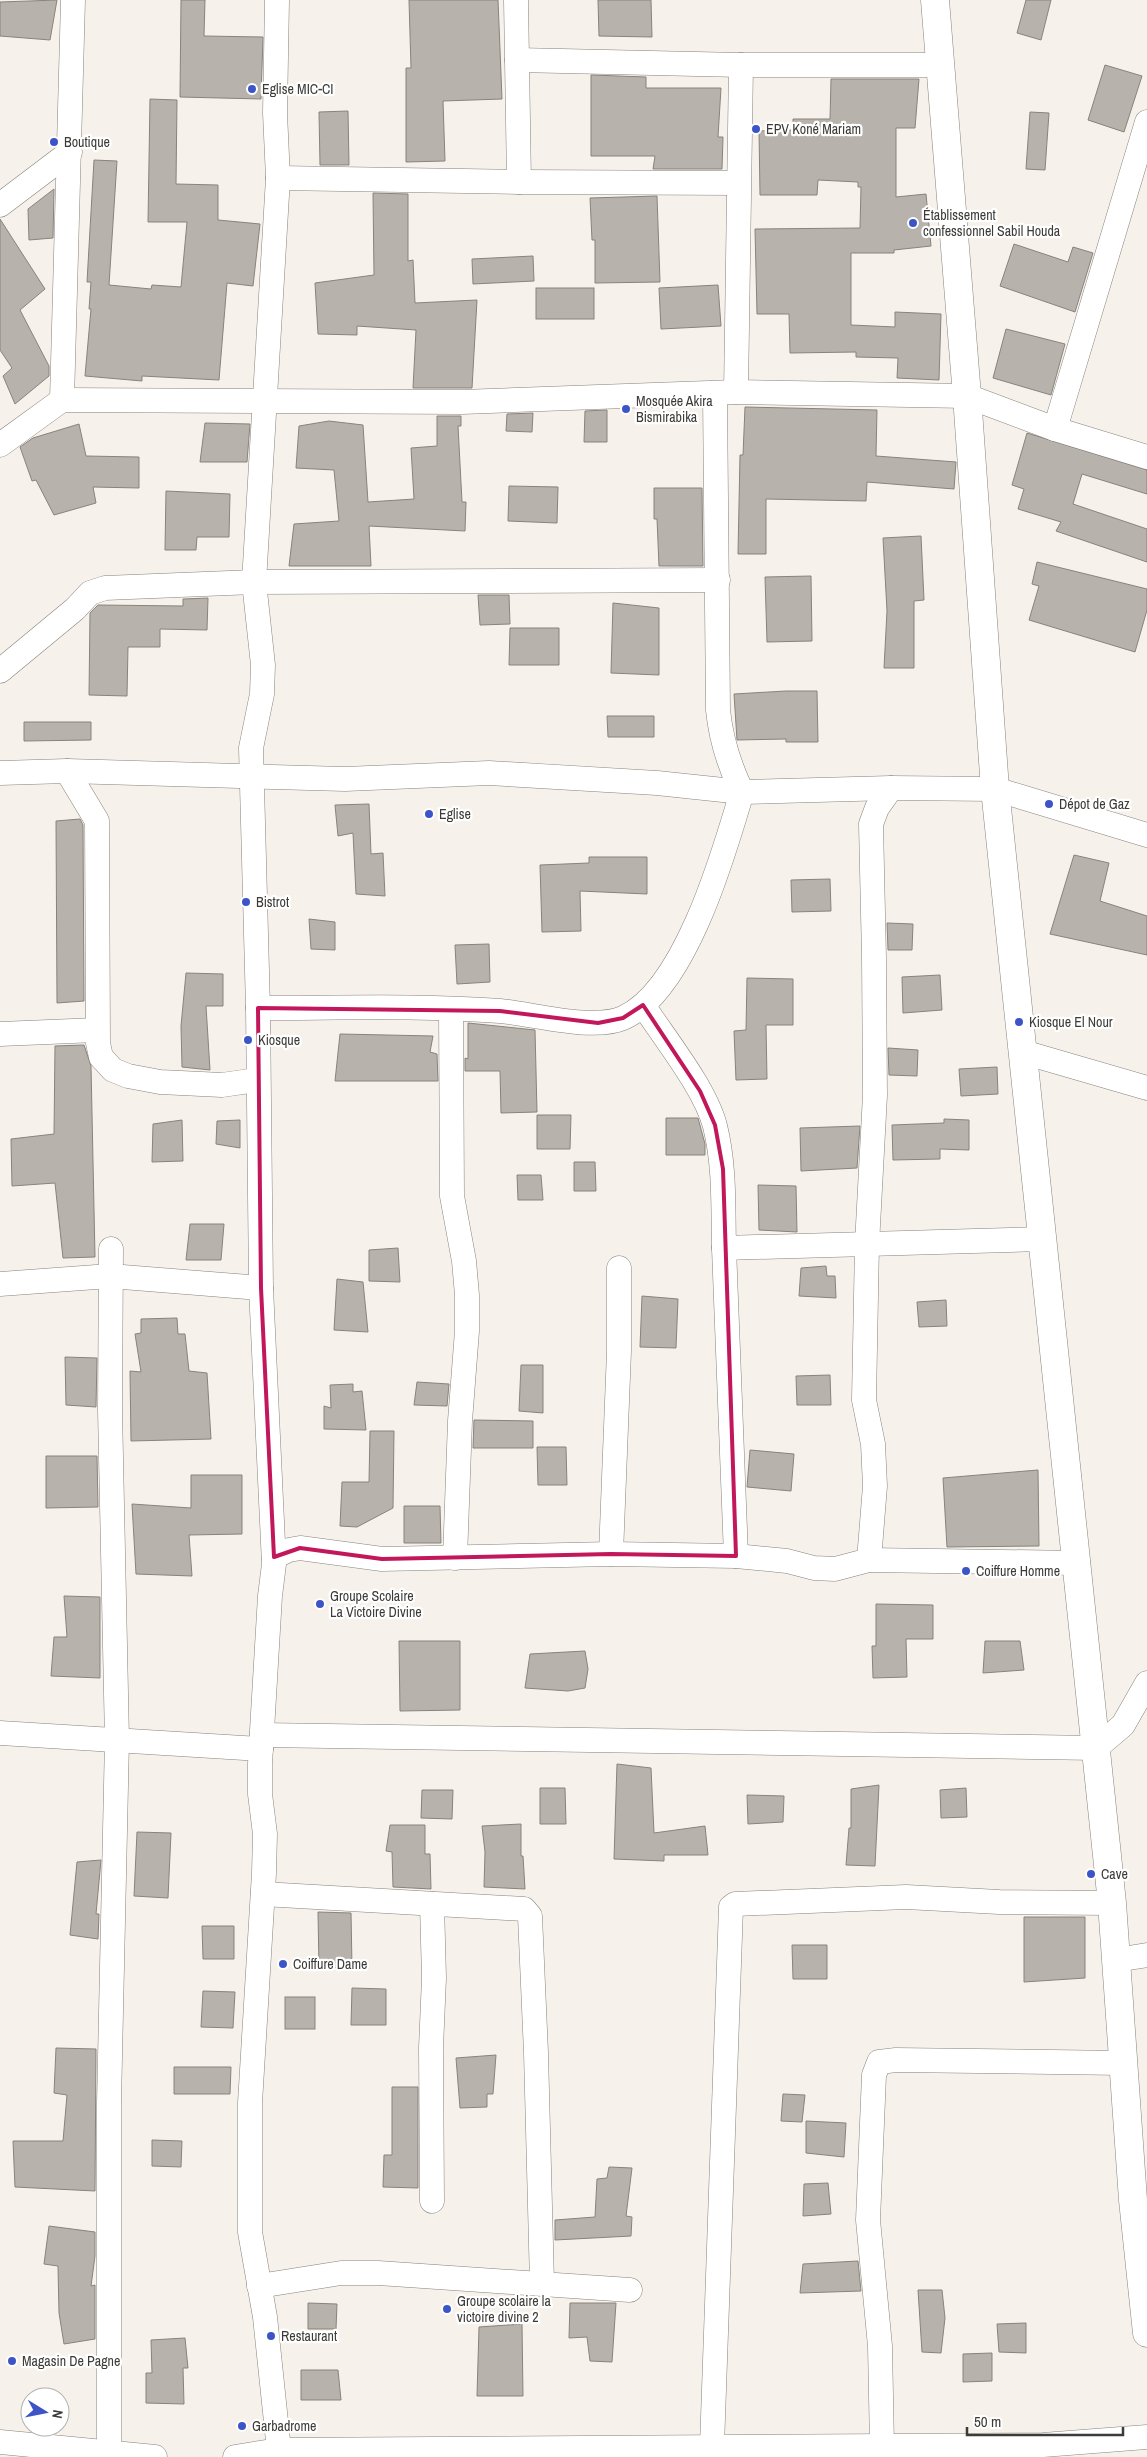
<svg xmlns="http://www.w3.org/2000/svg" width="1147" height="2457" font-family="'Archivo Narrow',sans-serif">
<style>
.building{fill:#b7b2ab;stroke:#88837d}
.lines{fill:none;stroke-linecap:round;stroke-linejoin:round}
.street-casing{stroke:#87837c;stroke-width:25}
.secondary-casing{stroke:#87837c;stroke-width:29}
.street{stroke:#fff;stroke-width:24}
.secondary{stroke:#fff;stroke-width:28}
.marked{fill:none;stroke:#c2185b;stroke-width:4;stroke-linejoin:round}
.poi-dot{fill:#3d54c6;stroke:#fff;stroke-width:2}
.labels{text-anchor:middle;dominant-baseline:central;stroke-width:4.5;stroke-linejoin:round;paint-order:stroke}
.poi-label{font-size:14px;fill:#3c3b38;stroke:#fff;text-anchor:start}
</style>
<rect width="100%" height="100%" fill="#f6f1ea"/>
<!-- building -->
<g class="building">
<polygon points="57,0 50,40 0,36 0,2"/>
<polygon points="181,0 205,0 204,36 263,37 261,99 180,97"/>
<polygon points="409,0 498,0 502,99 443,101 445,161 406,162 406,68 411,68"/>
<polygon points="598,0 651,0 652,37 599,36"/>
<polygon points="1026,0 1051,0 1041,40 1017,33"/>
<polygon points="1105,65 1142,76 1124,132 1088,120"/>
<polygon points="591,75 646,77 646,88 721,88 718,137 723,137 722,169 653,169 655,156 591,156"/>
<polygon points="831,79 919,79 915,128 896,128 896,197 926,194 931,246 894,250 894,253 851,253 851,325 895,327 895,312 941,314 939,380 897,378 898,358 856,357 856,352 790,353 789,314 757,314 755,229 860,228 861,187 858,187 858,182 818,180 817,195 760,195 759,131 793,130 793,119 830,119"/>
<polygon points="150,99 177,100 176,184 218,185 218,220 260,224 253,286 227,283 219,380 142,376 142,381 85,376 91,309 89,309 91,282 87,282 94,160 117,161 109,285 151,289 152,285 181,287 187,222 148,222"/>
<polygon points="348,111 349,165 320,165 319,112"/>
<polygon points="1030,112 1049,113 1045,170 1026,169"/>
<polygon points="54,189 53,238 29,240 28,209"/>
<polygon points="373,193 408,194 408,261 413,260 415,303 477,300 472,388 413,388 416,330 357,326 357,335 318,334 315,283 374,275"/>
<polygon points="657,196 660,282 595,283 595,240 592,240 590,198"/>
<polygon points="0,219 45,289 20,310 49,366 49,376 15,404 3,376 12,368 0,350"/>
<polygon points="1014,244 1068,262 1073,247 1093,253 1075,312 1000,286"/>
<polygon points="533,256 534,281 473,284 472,259"/>
<polygon points="718,285 721,326 661,329 659,288"/>
<rect x="536" y="288" width="58" height="31"/>
<polygon points="1006,329 1065,344 1051,395 993,378"/>
<polygon points="745,407 877,410 876,456 956,462 954,489 867,482 866,501 766,499 766,554 738,554 740,455 743,455"/>
<polygon points="607,410 607,442 584,442 585,411"/>
<polygon points="533,413 532,432 506,431 507,414"/>
<polygon points="437,416 461,416 461,426 458,426 462,502 466,502 465,531 369,526 371,566 289,566 294,524 339,521 334,470 296,468 299,426 329,421 363,425 368,502 414,499 411,448 437,446"/>
<polygon points="205,423 250,424 247,462 200,462"/>
<polygon points="79,424 86,456 139,457 139,488 93,487 96,503 54,515 36,480 32,481 20,447 33,438"/>
<polygon points="1027,433 1147,470 1147,494 1082,474 1073,504 1147,529 1147,562 1056,531 1061,522 1018,509 1024,489 1012,485"/>
<polygon points="509,486 558,487 557,523 508,521"/>
<polygon points="654,488 702,488 703,566 659,566 657,519 654,519"/>
<polygon points="166,491 230,494 229,537 197,537 196,550 165,550"/>
<polygon points="921,536 924,600 914,601 914,668 884,668 887,611 883,538"/>
<polygon points="1037,562 1147,589 1147,610 1135,652 1029,620 1039,586 1032,584"/>
<polygon points="811,576 812,641 767,642 765,577"/>
<polygon points="478,595 509,595 510,624 480,625"/>
<polygon points="208,598 207,630 160,629 160,647 128,647 127,696 89,695 90,613 98,605 183,606 183,599"/>
<polygon points="613,603 659,608 659,675 611,673"/>
<polygon points="510,628 559,628 559,665 509,665"/>
<polygon points="786,691 817,691 818,742 786,742 786,739 737,740 734,694"/>
<polygon points="607,716 654,716 654,737 608,737"/>
<polygon points="24,722 91,722 91,740 24,741"/>
<polygon points="369,804 371,854 383,853 385,896 356,894 353,833 338,836 335,805"/>
<polygon points="80,819 83,825 84,1001 57,1003 56,821"/>
<polygon points="1074,855 1109,863 1100,901 1147,916 1147,955 1050,934"/>
<polygon points="589,857 647,857 647,894 580,891 581,931 542,932 540,865 589,863"/>
<polygon points="830,879 831,911 792,912 791,880"/>
<polygon points="309,919 335,922 335,950 311,949"/>
<polygon points="887,923 913,924 912,950 888,950"/>
<polygon points="489,944 490,982 457,984 455,945"/>
<polygon points="186,973 223,974 223,1006 206,1006 210,1070 182,1067 181,1026"/>
<polygon points="940,975 942,1010 903,1013 902,977"/>
<polygon points="747,978 793,979 793,1025 766,1025 767,1079 736,1080 734,1031 746,1030"/>
<polygon points="468,1023 535,1030 537,1112 501,1113 500,1071 465,1071 465,1058 468,1059"/>
<polygon points="340,1034 433,1036 430,1052 437,1054 438,1081 335,1081"/>
<polygon points="84,1045 91,1066 95,1257 63,1258 55,1183 12,1186 11,1139 54,1134 55,1046"/>
<polygon points="888,1048 918,1050 917,1076 889,1075"/>
<polygon points="997,1067 998,1094 961,1096 959,1069"/>
<polygon points="537,1115 571,1115 570,1149 537,1149"/>
<polygon points="666,1118 698,1118 705,1144 705,1155 666,1155"/>
<polygon points="944,1119 969,1120 969,1150 940,1149 940,1159 893,1160 892,1125 944,1123"/>
<polygon points="182,1120 183,1161 152,1162 153,1124"/>
<polygon points="240,1120 240,1148 216,1144 217,1121"/>
<polygon points="860,1126 857,1168 801,1171 800,1128"/>
<polygon points="574,1162 595,1162 596,1191 574,1191"/>
<polygon points="517,1175 541,1175 543,1200 518,1200"/>
<polygon points="758,1185 796,1186 797,1232 759,1230"/>
<polygon points="190,1224 224,1224 221,1260 186,1260"/>
<polygon points="398,1248 400,1282 369,1281 369,1250"/>
<polygon points="826,1266 827,1276 835,1276 836,1298 799,1296 801,1268"/>
<polygon points="337,1279 363,1282 368,1332 334,1330"/>
<polygon points="642,1296 678,1299 676,1348 640,1347"/>
<polygon points="946,1300 947,1326 919,1327 917,1302"/>
<polygon points="177,1318 178,1334 185,1334 189,1371 207,1373 211,1439 131,1441 130,1371 141,1372 135,1334 141,1333 141,1319"/>
<polygon points="65,1357 97,1358 96,1407 66,1405"/>
<polygon points="521,1365 543,1365 543,1413 519,1411"/>
<polygon points="830,1375 831,1405 797,1405 796,1376"/>
<polygon points="417,1382 449,1384 447,1406 414,1405"/>
<polygon points="353,1384 353,1392 362,1391 366,1430 324,1429 324,1406 331,1408 330,1385"/>
<polygon points="474,1420 533,1421 533,1448 473,1448"/>
<polygon points="370,1431 394,1431 393,1508 357,1527 340,1526 342,1482 369,1482"/>
<polygon points="537,1447 566,1447 567,1485 538,1485"/>
<polygon points="750,1450 794,1454 791,1491 747,1487"/>
<polygon points="46,1456 97,1456 98,1507 46,1508"/>
<polygon points="1038,1470 1039,1546 947,1547 943,1478"/>
<polygon points="191,1475 242,1475 242,1534 189,1535 192,1576 136,1574 132,1504 191,1508"/>
<polygon points="404,1506 440,1506 441,1543 404,1543"/>
<polygon points="64,1596 100,1597 100,1678 51,1676 54,1637 67,1637"/>
<polygon points="876,1604 933,1605 933,1639 906,1639 907,1677 873,1678 872,1646 876,1646"/>
<polygon points="399,1641 460,1641 460,1710 400,1711"/>
<polygon points="985,1641 1020,1641 1024,1670 983,1673"/>
<polygon points="585,1651 588,1669 585,1688 568,1691 525,1688 530,1654"/>
<polygon points="617,1764 651,1768 654,1833 705,1826 708,1855 664,1855 664,1861 614,1859"/>
<polygon points="879,1785 875,1866 846,1865 849,1828 851,1828 851,1789"/>
<polygon points="540,1788 565,1788 566,1824 540,1824"/>
<polygon points="966,1788 967,1817 941,1818 940,1790"/>
<polygon points="422,1790 453,1790 452,1819 421,1818"/>
<polygon points="747,1795 784,1796 783,1822 748,1824"/>
<polygon points="521,1824 521,1856 523,1856 525,1889 484,1887 485,1852 482,1826"/>
<polygon points="390,1825 425,1825 425,1854 430,1854 431,1889 393,1887 392,1852 386,1851"/>
<polygon points="137,1832 171,1833 168,1898 134,1896"/>
<polygon points="101,1860 96,1914 99,1914 98,1939 70,1935 77,1862"/>
<polygon points="318,1912 351,1913 352,1967 319,1968"/>
<polygon points="1024,1917 1085,1917 1085,1978 1024,1982"/>
<polygon points="202,1926 234,1926 234,1959 203,1959"/>
<polygon points="792,1945 827,1945 827,1979 793,1979"/>
<polygon points="352,1988 386,1989 386,2025 351,2025"/>
<polygon points="203,1991 235,1992 233,2028 201,2027"/>
<rect x="285" y="1997" width="30" height="32"/>
<polygon points="56,2048 96,2049 95,2191 15,2187 13,2141 63,2141 67,2095 54,2093"/>
<polygon points="496,2055 493,2094 487,2094 487,2107 460,2108 456,2058"/>
<polygon points="174,2067 231,2067 230,2094 174,2094"/>
<polygon points="392,2087 418,2087 418,2188 383,2187 384,2155 392,2155"/>
<polygon points="783,2094 805,2095 802,2122 781,2121"/>
<polygon points="806,2121 846,2123 844,2157 806,2153"/>
<polygon points="152,2140 182,2141 181,2167 152,2166"/>
<polygon points="609,2167 632,2168 626,2216 632,2217 631,2236 555,2240 555,2220 595,2217 597,2179 607,2178"/>
<polygon points="828,2183 831,2214 803,2216 804,2184"/>
<polygon points="49,2226 95,2232 95,2256 91,2286 95,2285 95,2339 64,2344 59,2313 58,2266 44,2264"/>
<polygon points="858,2261 861,2291 800,2293 803,2264"/>
<polygon points="918,2290 942,2290 945,2318 941,2353 922,2352"/>
<polygon points="308,2303 337,2304 336,2329 308,2329"/>
<polygon points="570,2303 616,2303 612,2362 590,2361 587,2337 569,2338"/>
<polygon points="1026,2323 1026,2353 999,2352 997,2324"/>
<polygon points="522,2324 523,2396 477,2396 479,2327"/>
<polygon points="185,2338 188,2368 183,2368 184,2404 146,2403 146,2373 152,2373 151,2340"/>
<polygon points="992,2353 992,2381 963,2382 963,2354"/>
<polygon points="301,2370 338,2370 341,2400 301,2400"/>
</g>
<g class="lines">
<defs>
<g id="street">
<polyline points="277,0 275,113 278,178 254,582 263,665 262,694 251,748 258,1008 261,1288 274,1564 270,1596 260,1764 260,1794 265,1834 264,1873 250,2103 250,2232 265,2317 279,2450"/>
<polyline points="516,0 519,182"/>
<polyline points="517,60 741,65 940,65"/>
<polyline points="278,178 519,182 738,183"/>
<polyline points="0,205 70,152"/>
<polyline points="736,392 741,65"/>
<polyline points="62,400 73,0"/>
<polyline points="1055,429 1147,122"/>
<polyline points="0,445 62,400 462,402 736,392 967,396 1055,429 1147,457"/>
<polyline points="0,671 75,609 90,593 105,588 254,582 718,580"/>
<polyline points="67,771 97,821 98,1043 101,1057 113,1070 128,1076 160,1082 222,1085 257,1080"/>
<polyline points="0,773 67,771 345,779 489,773 657,783 742,792 891,788 995,789 1147,835"/>
<path d="M643 1005C665 1039 705 1088 715 1126 725 1166 723 1208 724 1248L1041 1239"/>
<path d="M258 1008C338 1008 420 1005 500 1011 533 1014 593 1031 623 1018 685 991 724 853 742 792 729 765 721 740 718 710L715 395"/>
<polyline points="451,1009 452,1196 464,1261 467,1295 467,1331 460,1421 455,1558"/>
<polyline points="0,1034 97,1030"/>
<polyline points="1023,1052 1147,1088"/>
<polyline points="724,1248 736,1556"/>
<polyline points="0,1284 110,1276 261,1288"/>
<polyline points="611,1554 619,1351 619,1268"/>
<polyline points="274,1557 289,1550 300,1548 382,1559 611,1554 736,1556 787,1561 814,1568 835,1569 869,1560 1078,1563"/>
<polyline points="869,1560 875,1486 873,1444 864,1400 867,1244 875,1095 874,958 871,824 877,808 891,788"/>
<polyline points="0,1733 261,1749"/>
<polyline points="262,1735 1096,1748 1123,1725 1147,1683"/>
<polyline points="263,1894 524,1909 530,1916 536,2053 542,2283"/>
<polyline points="432,1904 434,1978 431,2048 432,2201"/>
<polyline points="1116,1960 1147,1955"/>
<polyline points="259,2286 341,2273 378,2273 630,2290"/>
<polyline points="0,2442 155,2457"/>
<polyline points="712,2446 731,1907 735,1904 906,1897 999,1902 1112,1903"/>
<polyline points="882,2446 880,2346 868,2220 874,2075 879,2062 896,2060 1123,2063"/>
<polyline points="109,2457 109,2103 117,1740 110,1410 111,1249"/>
<polyline points="235,2457 279,2450 1043,2445 1147,2437"/>
</g>
<polyline id="secondary" points="935,0 967,396 995,789 1112,1903 1133,2200 1147,2333"/>
</defs>
<!-- street casing -->
<use href="#street" class="street-casing"/>
<!-- secondary casing -->
<use href="#secondary" class="secondary-casing"/>
<!-- street -->
<use href="#street" class="street"/>
<!-- secondary -->
<use href="#secondary" class="secondary"/>
</g>
<!-- marked area -->
<path class="marked" d="M643 1005 700 1091 715 1125 723 1169 736 1556 611 1554 382 1559 300 1548 274 1557 261 1288 258 1008 500 1011 598 1023 623 1018Z"/>
<!-- markers -->
<g class="poi-dot">
<circle cx="252" cy="89" r="5"/>
<circle cx="756" cy="129" r="5"/>
<circle cx="54" cy="142" r="5"/>
<circle cx="913" cy="223" r="5"/>
<circle cx="626" cy="409" r="5"/>
<circle cx="1049" cy="804" r="5"/>
<circle cx="429" cy="814" r="5"/>
<circle cx="246" cy="902" r="5"/>
<circle cx="1019" cy="1022" r="5"/>
<circle cx="248" cy="1040" r="5"/>
<circle cx="966" cy="1571" r="5"/>
<circle cx="320" cy="1604" r="5"/>
<circle cx="1091" cy="1874" r="5"/>
<circle cx="283" cy="1964" r="5"/>
<circle cx="447" cy="2309" r="5"/>
<circle cx="271" cy="2336" r="5"/>
<circle cx="12" cy="2361" r="5"/>
<circle cx="242" cy="2426" r="5"/>
</g>
<g class="labels">
<!-- poi labels -->
<g class="poi-label">
<text x="262" y="89">Eglise MIC-CI</text>
<text x="766" y="129">EPV Koné Mariam</text>
<text x="64" y="142">Boutique</text>
<text x="923" y="215">Établissement<tspan x="923" dy="16">confessionnel Sabil Houda</tspan></text>
<text x="636" y="401">Mosquée Akira<tspan x="636" dy="16">Bismirabika</tspan></text>
<text x="1059" y="804">Dépot de Gaz</text>
<text x="439" y="814">Eglise</text>
<text x="256" y="902">Bistrot</text>
<text x="1029" y="1022">Kiosque El Nour</text>
<text x="258" y="1040">Kiosque</text>
<text x="976" y="1571">Coiffure Homme</text>
<text x="330" y="1596">Groupe Scolaire<tspan x="330" dy="16">La Victoire Divine</tspan></text>
<text x="1101" y="1874">Cave</text>
<text x="293" y="1964">Coiffure Dame</text>
<text x="457" y="2301">Groupe scolaire la<tspan x="457" dy="16">victoire divine 2</tspan></text>
<text x="281" y="2336">Restaurant</text>
<text x="22" y="2361">Magasin De Pagne</text>
<text x="252" y="2426">Garbadrome</text>
</g>
</g>
<!-- north arrow -->
<g transform="translate(45 2412) rotate(100)"><circle r="24" fill="#ffffff" stroke="#b1b1af"/>
<path d="M0-4L9 19L0 12L-9 19Z" fill="#3d54c6"/>
<text y="-8" font-size="14" font-weight="bold" text-anchor="middle" fill="#3c3b38">N</text>
</g>
<!-- scale -->
<path d="M967 2427v8h156v-8" fill="none" stroke="#3c3b38" stroke-width="2.5"/>
<text x="974" y="2427" font-size="15" fill="#3c3b38" stroke="#ffffff" stroke-width="4" paint-order="stroke">50 m</text>
</svg>
